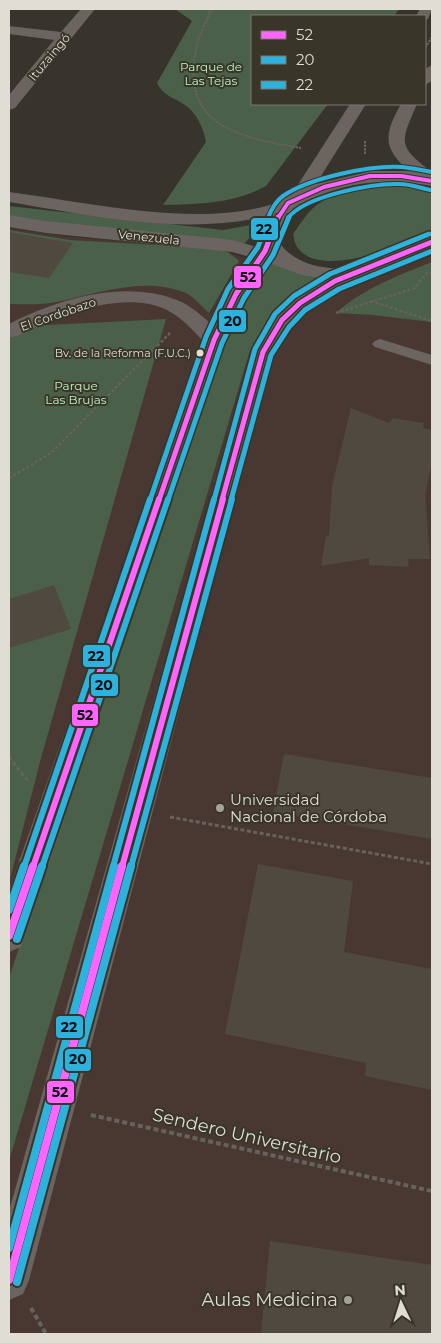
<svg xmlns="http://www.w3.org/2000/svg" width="441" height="1343" font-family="Montserrat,sans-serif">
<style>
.education{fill:#493832}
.green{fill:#4a6049}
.building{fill:#50493f}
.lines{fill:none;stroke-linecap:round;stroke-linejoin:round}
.path-far3{stroke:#66625d;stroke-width:2;stroke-dasharray:2.5 1;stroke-linecap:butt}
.path-far2{stroke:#66625d;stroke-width:2.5;stroke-dasharray:3 2;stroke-linecap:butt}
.path-far1{stroke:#66625d;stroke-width:3;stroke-dasharray:4 2.5;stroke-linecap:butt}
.path{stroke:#66625d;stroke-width:4;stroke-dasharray:5 3;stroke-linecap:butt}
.service{fill:#6b6460;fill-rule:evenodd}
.minor{fill:#6b6460;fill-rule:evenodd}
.bus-1-far3-casing{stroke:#393629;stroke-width:6}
.bus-1-far2-casing{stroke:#393629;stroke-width:8}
.bus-1-far1-casing{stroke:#393629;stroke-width:10}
.bus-1-casing{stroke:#393629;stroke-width:12}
.bus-2-far3-casing{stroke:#393629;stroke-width:6}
.bus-2-far2-casing{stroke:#393629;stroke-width:8}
.bus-2-far1-casing{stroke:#393629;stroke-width:10}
.bus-2-casing{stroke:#393629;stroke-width:12}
.bus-3-far3-casing{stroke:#393629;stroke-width:6}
.bus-3-far2-casing{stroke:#393629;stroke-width:8}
.bus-3-far1-casing{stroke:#393629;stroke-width:10}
.bus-3-casing{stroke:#393629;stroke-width:12}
.bus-1-far3{stroke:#fe65ff;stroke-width:4}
.bus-1-far2{stroke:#fe65ff;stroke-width:5}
.bus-1-far1{stroke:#fe65ff;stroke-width:6}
.bus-1{stroke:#fe65ff;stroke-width:8}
.bus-2-far3{stroke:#2db2dd;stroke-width:4}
.bus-2-far2{stroke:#2db2dd;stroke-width:5}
.bus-2-far1{stroke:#2db2dd;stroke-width:6}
.bus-2{stroke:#2db2dd;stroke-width:8}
.bus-3-far3{stroke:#2db2dd;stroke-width:4}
.bus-3-far2{stroke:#2db2dd;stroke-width:5}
.bus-3-far1{stroke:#2db2dd;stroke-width:6}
.bus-3{stroke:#2db2dd;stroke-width:8}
.bus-dot{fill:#dfddd4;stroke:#393629;stroke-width:2}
.poi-dot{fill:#a4a299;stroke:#393629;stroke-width:2}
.labels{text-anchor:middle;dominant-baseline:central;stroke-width:4;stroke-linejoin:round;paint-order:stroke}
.far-bus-label{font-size:11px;fill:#dfddd4;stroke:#393629;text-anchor:end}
.far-street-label{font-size:12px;fill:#dfddd4;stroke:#393629}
.far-park-label{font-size:12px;fill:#bbf5be;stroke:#393629}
.poi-label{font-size:15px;fill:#dfddd4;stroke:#393629;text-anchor:start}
.near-street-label{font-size:18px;fill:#dfddd4;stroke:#393629}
.near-poi-label{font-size:18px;fill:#dfddd4;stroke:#393629;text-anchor:end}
.line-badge{stroke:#393629;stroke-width:2}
.pale-badge-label{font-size:14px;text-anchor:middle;font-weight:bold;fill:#111}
</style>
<rect width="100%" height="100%" fill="#36342c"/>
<!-- education -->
<polygon class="education" points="9,228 69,237 219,249 279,271 320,281 370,279 432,256 432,1334 9,1334"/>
<!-- green -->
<g class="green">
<path d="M175 9H399L394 16H252V104H328L266 186C234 204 198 204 163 205L206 142C204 129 196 112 185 105 175 98 162 95 157 83L192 21Z"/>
<path d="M397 185 420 186 432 192V234C403 244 321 280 298 248 295 245 294 238 293 234 301 223 309 209 321 202 344 188 371 186 397 185Z"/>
<polygon points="9,206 223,230 262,223 245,243 83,227 9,216"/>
<path d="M9 230 69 240 210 248 228 252 239 261 209 313C202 307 194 297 186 293 143 275 94 295 51 303 37 305 22 304 9 304Z"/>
<path d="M264 259 321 276C292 299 267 317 250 350L9 1161V978L214 357 234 306Z"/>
<path d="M432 262V322L373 315 336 313C362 289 399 275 432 262Z"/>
<polygon points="166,319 41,758 9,883 9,327"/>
</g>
<!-- building -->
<g class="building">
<polygon points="9,232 73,243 49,278 9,272"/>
<polygon points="351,408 389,423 393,418 424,423 423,428 432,430 432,461 425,495 430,559 408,559 409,567 369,565 369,558 321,566 326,536 329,535 332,486"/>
<polygon points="54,585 71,629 9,648 9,599"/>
<polygon points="284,754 432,778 432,839 273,812"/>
<polygon points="258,864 353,881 344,952 432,969 432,1090 365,1076 366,1063 225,1034"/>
<polygon points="270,1241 432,1265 432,1334 261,1334"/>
</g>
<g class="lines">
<!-- path-far3 -->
<g class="path-far3">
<path d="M211 9C207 21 200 32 197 45 178 125 237 137 301 148"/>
<polyline points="425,48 432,37"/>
<polyline points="365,141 365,155"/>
</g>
<!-- path-far2 -->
<g class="path-far2">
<polyline points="371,301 432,321"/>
<polyline points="336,313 415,288 427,273 432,273"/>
<polyline points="9,478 51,453 171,332"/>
</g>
<!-- path-far1 -->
<g class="path-far1">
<polyline points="9,757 29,782"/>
<polyline points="170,817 432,864"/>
</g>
<!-- path -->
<g class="path">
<polyline points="91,1115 432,1191"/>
<polyline points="31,1308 46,1334"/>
</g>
<!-- service -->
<polygon class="service" points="380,339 432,355 432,365 375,347 372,344 375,341"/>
<!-- minor -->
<g class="minor">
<polygon points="81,9 95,9 15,108 9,110 9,95 54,40 9,34 9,26 61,32"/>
<polygon points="420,9 432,9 428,19 425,20 425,16 416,16"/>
<polygon points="432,65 432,81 425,85 425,69"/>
<path d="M350 104H366L316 184 371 171H409C381 147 385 133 401 104H417C401 142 396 145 432 172V186C392 178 353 181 315 197 306 201 295 205 289 213 283 221 280 232 279 242 295 266 332 273 360 265 384 258 407 243 432 236V249C391 266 332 283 301 314 289 325 281 339 274 352L29 1280 23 1294 9 1300V1211L252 352C273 318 291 296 328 279L302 275 266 262 242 301 224 340 25 936 21 947 9 952V890L203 341C192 329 180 316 165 309 131 294 84 307 51 320 37 325 24 335 9 338V324C57 299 124 279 177 300 190 305 201 315 211 324L222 301 250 257 232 252 46 233 9 227V215L46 221 233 240 257 247 268 216C184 236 93 216 9 202V192C87 202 199 229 276 203 281 201 287 196 292 194Z"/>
</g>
<defs>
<polyline id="bus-1-far3" points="278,218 288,203 324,187 370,176 401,176 432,181"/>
<g id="bus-1-far2">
<polyline points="159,500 214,340 236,294 265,251 278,217"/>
<polyline points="222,500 263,352 282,320 300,303 335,281 432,242"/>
</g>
<g id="bus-1-far1">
<polyline points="33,867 159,499"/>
<polyline points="122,867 223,499"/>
</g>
<g id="bus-1">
<polyline points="9,936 33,866"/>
<polyline points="9,1280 122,866"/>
</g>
<path id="bus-2-far3" d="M288 218C305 196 372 183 400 184 410 184 420 188 430 190"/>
<g id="bus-2-far2">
<polyline points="168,500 222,343 244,298 273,255 289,217"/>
<polyline points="231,500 271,355 289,327 305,310 339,289 432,251"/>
</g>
<g id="bus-2-far1">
<polyline points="42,867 168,499"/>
<polyline points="131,867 232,499"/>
</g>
<g id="bus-2">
<polyline points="17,939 42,866"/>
<polyline points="17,1282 131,866"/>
</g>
<path id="bus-3-far3" d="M268 218C271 210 276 201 283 196 309 178 370 165 402 167 412 168 422 170 432 172"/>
<g id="bus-3-far2">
<polyline points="150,500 206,337 228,289 258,247 269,217"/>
<polyline points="214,500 255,349 275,314 294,296 330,274 429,234"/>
</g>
<g id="bus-3-far1">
<polyline points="24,867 150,499"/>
<polyline points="113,867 214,499"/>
</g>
<g id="bus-3">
<polyline points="9,910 24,866"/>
<polyline points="9,1248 114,866"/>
</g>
</defs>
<!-- bus-1-far3 casing -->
<use href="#bus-1-far3" class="bus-1-far3-casing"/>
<!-- bus-1-far2 casing -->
<use href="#bus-1-far2" class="bus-1-far2-casing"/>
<!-- bus-1-far1 casing -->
<use href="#bus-1-far1" class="bus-1-far1-casing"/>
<!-- bus-1 casing -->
<use href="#bus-1" class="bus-1-casing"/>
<!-- bus-2-far3 casing -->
<use href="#bus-2-far3" class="bus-2-far3-casing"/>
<!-- bus-2-far2 casing -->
<use href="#bus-2-far2" class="bus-2-far2-casing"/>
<!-- bus-2-far1 casing -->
<use href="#bus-2-far1" class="bus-2-far1-casing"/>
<!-- bus-2 casing -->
<use href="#bus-2" class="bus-2-casing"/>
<!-- bus-3-far3 casing -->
<use href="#bus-3-far3" class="bus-3-far3-casing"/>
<!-- bus-3-far2 casing -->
<use href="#bus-3-far2" class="bus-3-far2-casing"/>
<!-- bus-3-far1 casing -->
<use href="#bus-3-far1" class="bus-3-far1-casing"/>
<!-- bus-3 casing -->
<use href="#bus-3" class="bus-3-casing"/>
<!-- bus-1-far3 -->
<use href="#bus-1-far3" class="bus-1-far3"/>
<!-- bus-1-far2 -->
<use href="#bus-1-far2" class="bus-1-far2"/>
<!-- bus-1-far1 -->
<use href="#bus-1-far1" class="bus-1-far1"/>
<!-- bus-1 -->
<use href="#bus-1" class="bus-1"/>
<!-- bus-2-far3 -->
<use href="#bus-2-far3" class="bus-2-far3"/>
<!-- bus-2-far2 -->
<use href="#bus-2-far2" class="bus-2-far2"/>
<!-- bus-2-far1 -->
<use href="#bus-2-far1" class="bus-2-far1"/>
<!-- bus-2 -->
<use href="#bus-2" class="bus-2"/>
<!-- bus-3-far3 -->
<use href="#bus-3-far3" class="bus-3-far3"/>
<!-- bus-3-far2 -->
<use href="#bus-3-far2" class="bus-3-far2"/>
<!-- bus-3-far1 -->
<use href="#bus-3-far1" class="bus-3-far1"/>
<!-- bus-3 -->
<use href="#bus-3" class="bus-3"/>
</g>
<!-- markers -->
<circle class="bus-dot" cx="200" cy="353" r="4.5"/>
<g class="poi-dot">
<circle cx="220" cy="808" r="5"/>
<circle cx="348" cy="1300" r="5"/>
</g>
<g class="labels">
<!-- far-bus labels -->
<g class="far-bus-label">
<text x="191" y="353">Bv. de la Reforma (F.U.C.)</text>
</g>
<!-- far-street labels -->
<g class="far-street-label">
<text transform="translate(49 57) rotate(-50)">Ituzaingó</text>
<text transform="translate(149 237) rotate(6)">Venezuela</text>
<text transform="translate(58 314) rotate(-19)">El Cordobazo</text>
</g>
<!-- far-park labels -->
<g class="far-park-label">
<text x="211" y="66">Parque de<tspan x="211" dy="14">Las Tejas</tspan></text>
<text x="76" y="385">Parque<tspan x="76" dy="14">Las Brujas</tspan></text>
</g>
<!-- poi labels -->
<g class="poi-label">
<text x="230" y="799">Universidad<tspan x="230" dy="17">Nacional de Córdoba</tspan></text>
</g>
<!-- near-street labels -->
<g class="near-street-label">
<text transform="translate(247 1136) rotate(13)">Sendero Universitario</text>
</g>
<!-- near-poi labels -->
<g class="near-poi-label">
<text x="338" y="1300">Aulas Medicina</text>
</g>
</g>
<g class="line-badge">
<rect x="250" y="217" width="29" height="24" rx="5" fill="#2db2dd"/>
<rect x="233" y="265" width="29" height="24" rx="5" fill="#fe65ff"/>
<rect x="218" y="309" width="29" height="24" rx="5" fill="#2db2dd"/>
<rect x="82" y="644" width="29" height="24" rx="5" fill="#2db2dd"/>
<rect x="90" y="673" width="29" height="24" rx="5" fill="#2db2dd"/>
<rect x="71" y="703" width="28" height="24" rx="5" fill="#fe65ff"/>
<rect x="55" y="1015" width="29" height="24" rx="5" fill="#2db2dd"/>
<rect x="64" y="1048" width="28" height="24" rx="5" fill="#2db2dd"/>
<rect x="46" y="1080" width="29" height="24" rx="5" fill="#fe65ff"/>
</g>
<g class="pale-badge-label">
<text x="264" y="234">22</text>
<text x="248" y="282">52</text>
<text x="233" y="326">20</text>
<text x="96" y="661">22</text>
<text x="104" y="690">20</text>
<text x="85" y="720">52</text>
<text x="69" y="1032">22</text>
<text x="78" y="1064">20</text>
<text x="60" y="1097">52</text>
</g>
<!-- border -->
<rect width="441" height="1343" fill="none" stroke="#dfddd4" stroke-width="20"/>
<!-- legend -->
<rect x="251" y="15" width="175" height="90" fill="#393629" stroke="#7b796d"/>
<rect x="261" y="31" width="25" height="8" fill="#fe65ff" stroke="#7b796d"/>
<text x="296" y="40" font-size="15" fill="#dfddd4">52</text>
<rect x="261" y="56" width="25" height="8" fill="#2db2dd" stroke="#7b796d"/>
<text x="296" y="65" font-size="15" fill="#dfddd4">20</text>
<rect x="261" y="81" width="25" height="8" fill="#2db2dd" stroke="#7b796d"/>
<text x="296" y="90" font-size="15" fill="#dfddd4">22</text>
<!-- north arrow -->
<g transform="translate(401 1303) rotate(356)" stroke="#393629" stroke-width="4" paint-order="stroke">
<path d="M0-4L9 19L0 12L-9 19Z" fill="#dfddd4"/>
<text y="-8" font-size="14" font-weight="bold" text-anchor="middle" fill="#dfddd4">N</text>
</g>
</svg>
